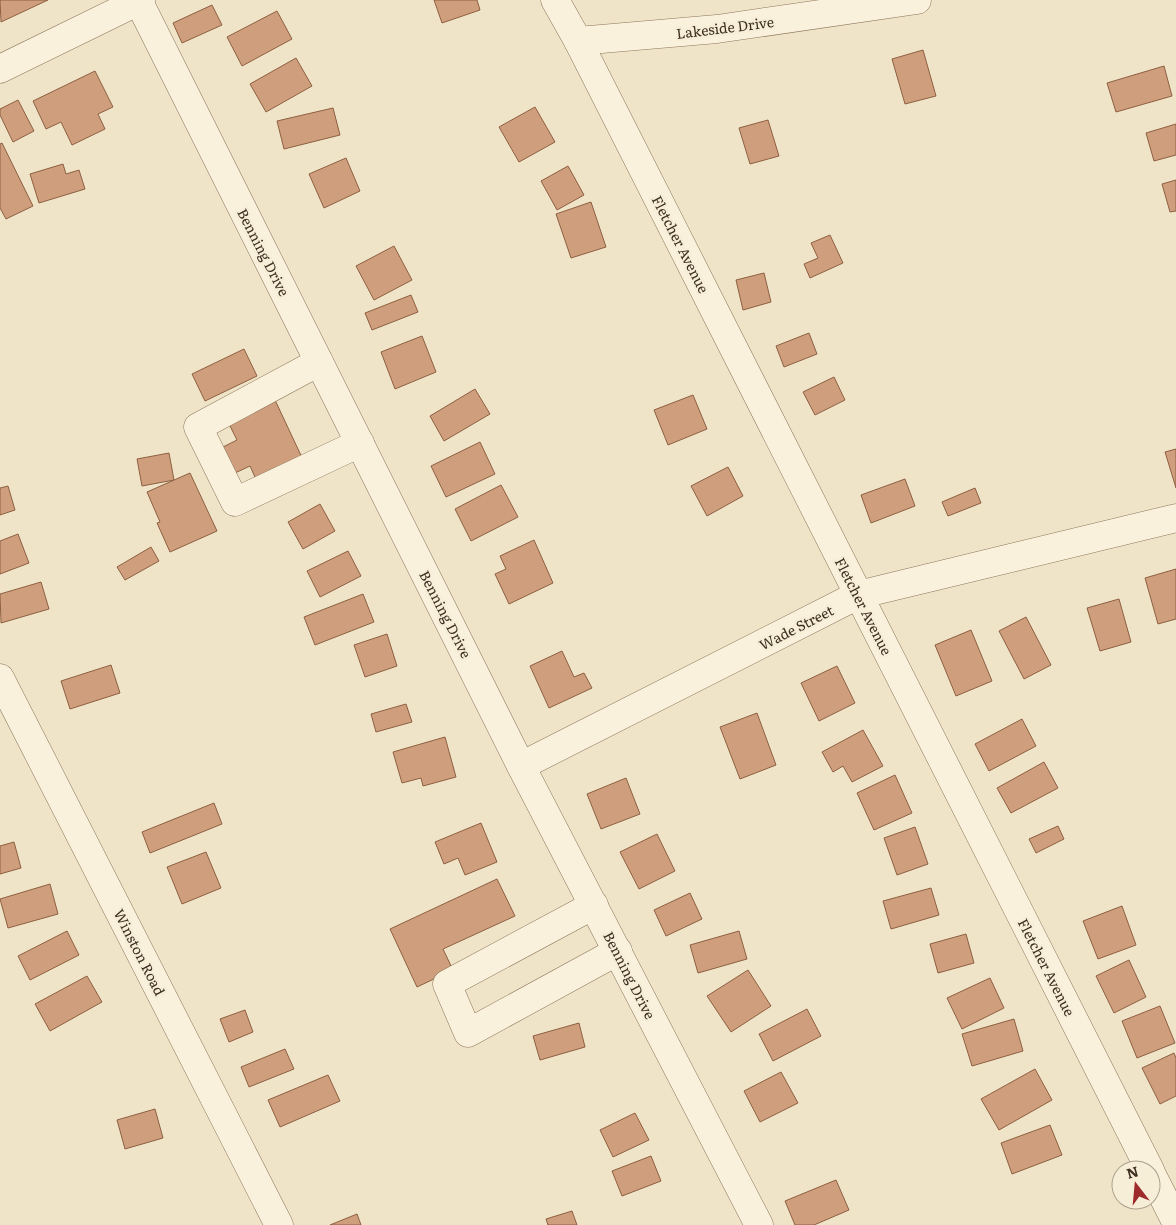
<svg xmlns="http://www.w3.org/2000/svg" width="1176" height="1225" font-family="Literata,serif">
<style>
.building{fill:#cf9f7d;stroke:#8d5f41}
.lines{fill:none;stroke-linecap:round;stroke-linejoin:round}
.minor-casing{stroke:#8d765c;stroke-width:29}
.minor{stroke:#faf1dc;stroke-width:28}
.labels{text-anchor:middle;dominant-baseline:central;stroke-width:5;stroke-linejoin:round;paint-order:stroke}
.street-label{font-size:14px;fill:#3d2e20;stroke:#f7eed8}
</style>
<rect width="100%" height="100%" fill="#f0e4c8"/>
<!-- building -->
<g class="building">
<polygon points="0,0 48,0 1,22"/>
<polygon points="434,0 477,0 480,10 442,23"/>
<polygon points="212,5 222,25 182,43 173,23"/>
<polygon points="277,11 292,39 242,66 227,37"/>
<polygon points="923,50 936,96 905,104 892,59"/>
<polygon points="296,58 312,86 266,112 250,84"/>
<polygon points="1164,66 1172,96 1116,112 1107,83"/>
<polygon points="95,71 113,107 98,114 105,129 72,145 61,122 46,129 33,101"/>
<polygon points="18,100 34,131 13,142 0,115 0,109"/>
<polygon points="535,107 555,142 519,162 499,127"/>
<polygon points="333,108 340,135 284,149 277,121"/>
<polygon points="768,120 779,156 750,164 739,128"/>
<polygon points="1176,124 1176,155 1154,161 1146,133"/>
<polygon points="2,143 33,206 6,219 0,208 0,144"/>
<polygon points="346,158 360,191 324,208 309,174"/>
<polygon points="63,164 66,174 79,170 85,189 39,203 30,174"/>
<polygon points="568,166 584,195 557,210 541,181"/>
<polygon points="1176,180 1176,211 1170,212 1162,184"/>
<polygon points="591,202 606,247 571,258 556,214"/>
<polygon points="830,235 843,263 810,278 804,264 818,258 811,243"/>
<polygon points="394,246 412,280 374,300 356,266"/>
<polygon points="764,273 771,302 743,310 736,280"/>
<polygon points="411,295 418,312 372,330 365,313"/>
<polygon points="809,333 817,354 784,367 776,346"/>
<polygon points="422,336 436,372 395,389 381,352"/>
<polygon points="244,349 257,376 205,401 192,374"/>
<polygon points="834,377 845,400 815,415 803,392"/>
<polygon points="475,389 490,414 444,441 430,416"/>
<polygon points="693,395 707,429 668,445 654,410"/>
<polygon points="275,400 305,464 259,486 250,466 235,473 223,447 237,440 228,422"/>
<polygon points="480,442 495,474 446,497 431,466"/>
<polygon points="1176,449 1176,488 1165,452"/>
<polygon points="169,453 174,480 142,486 137,459"/>
<polygon points="728,467 743,496 707,516 691,486"/>
<polygon points="190,473 217,531 170,552 157,523 160,522 147,492"/>
<polygon points="905,479 915,506 871,523 861,495"/>
<polygon points="501,485 518,517 471,541 455,509"/>
<polygon points="8,486 15,510 0,515 0,488"/>
<polygon points="975,488 981,503 948,516 942,502"/>
<polygon points="320,504 335,531 303,549 288,522"/>
<polygon points="18,534 29,563 0,574 0,541"/>
<polygon points="534,540 553,583 509,604 495,574 506,569 500,556"/>
<polygon points="151,547 159,561 125,580 117,567"/>
<polygon points="348,551 361,576 320,597 307,571"/>
<polygon points="1176,569 1176,619 1158,624 1145,578"/>
<polygon points="41,582 49,609 1,623 0,594"/>
<polygon points="363,594 374,622 315,645 304,617"/>
<polygon points="1119,599 1131,642 1100,651 1087,608"/>
<polygon points="1026,617 1051,665 1024,679 999,631"/>
<polygon points="971,630 992,681 956,696 935,645"/>
<polygon points="387,634 397,666 365,677 354,645"/>
<polygon points="562,651 574,677 584,673 592,688 549,708 530,666"/>
<polygon points="111,665 120,693 70,709 61,681"/>
<polygon points="837,666 855,703 819,721 801,683"/>
<polygon points="406,704 412,722 376,732 371,714"/>
<polygon points="757,713 776,765 740,779 720,727"/>
<polygon points="1022,719 1036,746 989,771 975,744"/>
<polygon points="863,730 883,766 852,782 843,766 833,772 822,752"/>
<polygon points="445,737 456,777 423,786 421,778 402,783 393,752"/>
<polygon points="1044,762 1058,788 1011,813 997,788"/>
<polygon points="895,775 912,813 874,830 857,793"/>
<polygon points="626,778 640,814 601,829 587,794"/>
<polygon points="214,803 222,824 150,853 142,832"/>
<polygon points="481,823 497,862 465,875 458,858 444,864 435,842"/>
<polygon points="1058,826 1064,839 1036,853 1029,839"/>
<polygon points="915,827 928,864 897,875 884,838"/>
<polygon points="657,834 675,871 639,889 620,852"/>
<polygon points="14,842 21,868 0,874 0,846"/>
<polygon points="206,852 221,888 182,904 167,867"/>
<polygon points="497,879 515,916 443,949 453,970 417,987 390,929"/>
<polygon points="50,884 58,914 8,928 0,899"/>
<polygon points="931,888 939,915 891,929 883,901"/>
<polygon points="690,893 702,919 666,936 654,910"/>
<polygon points="1122,906 1136,945 1098,959 1083,921"/>
<polygon points="67,931 79,955 30,980 18,956"/>
<polygon points="739,931 747,959 698,973 690,945"/>
<polygon points="966,934 974,963 938,973 930,944"/>
<polygon points="1129,960 1146,997 1114,1013 1096,976"/>
<polygon points="748,970 771,1006 731,1032 707,996"/>
<polygon points="87,976 102,1002 50,1031 35,1004"/>
<polygon points="990,978 1004,1008 962,1029 947,998"/>
<polygon points="1160,1006 1175,1043 1137,1058 1122,1021"/>
<polygon points="807,1009 821,1036 773,1061 759,1034"/>
<polygon points="245,1010 253,1032 229,1042 220,1019"/>
<polygon points="1014,1019 1023,1051 972,1066 962,1034"/>
<polygon points="579,1023 585,1047 540,1060 533,1036"/>
<polygon points="285,1049 294,1069 249,1087 241,1067"/>
<polygon points="1174,1053 1176,1058 1176,1096 1160,1104 1142,1068"/>
<polygon points="1035,1069 1052,1100 999,1130 981,1099"/>
<polygon points="781,1072 798,1103 760,1122 744,1091"/>
<polygon points="328,1075 340,1101 280,1127 268,1100"/>
<polygon points="155,1109 163,1138 125,1149 117,1120"/>
<polygon points="635,1113 649,1140 613,1157 600,1130"/>
<polygon points="1050,1125 1062,1155 1012,1174 1001,1143"/>
<polygon points="651,1156 661,1181 622,1196 612,1171"/>
<polygon points="836,1180 849,1210 814,1225 795,1225 785,1201"/>
<polygon points="572,1211 577,1225 548,1225 546,1219"/>
<polygon points="357,1214 361,1225 330,1225"/>
</g>
<g class="lines">
<defs>
<g id="minor">
<polyline points="138,0 521,766 759,1225"/>
<polyline points="555,0 578,41 717,29 917,0"/>
<polyline points="578,41 1150,1170"/>
<polyline points="0,69 141,0"/>
<polyline points="319,362 198,427 235,502 360,443"/>
<polyline points="0,678 279,1225"/>
<polyline points="521,766 858,595 1176,518"/>
<polyline points="594,905 447,984 468,1033 618,951"/>
<polyline points="1151,1173 1176,1222"/>
</g>
</defs>
<!-- minor casing -->
<use href="#minor" class="minor-casing"/>
<!-- minor -->
<use href="#minor" class="minor"/>
</g>
<g class="labels">
<!-- street labels -->
<g class="street-label">
<text transform="translate(725 27) rotate(-7)">Lakeside Drive</text>
<text transform="translate(681 244) rotate(63)">Fletcher Avenue</text>
<text transform="translate(264 252) rotate(63)">Benning Drive</text>
<text transform="translate(864 606) rotate(63)">Fletcher Avenue</text>
<text transform="translate(446 614) rotate(63)">Benning Drive</text>
<text transform="translate(796 627) rotate(-27)">Wade Street</text>
<text transform="translate(140 952) rotate(63)">Winston Road</text>
<text transform="translate(1047 967) rotate(63)">Fletcher Avenue</text>
<text transform="translate(630 975) rotate(63)">Benning Drive</text>
</g>
</g>
<!-- north arrow -->
<g transform="translate(1136 1185) rotate(344)"><circle r="24" fill="#f7eed8" stroke="#ada18e"/>
<path d="M0-4L9 19L0 12L-9 19Z" fill="#9e2a2b"/>
<text y="-8" font-size="14" font-weight="bold" text-anchor="middle" fill="#3d2e20">N</text>
</g>
</svg>
